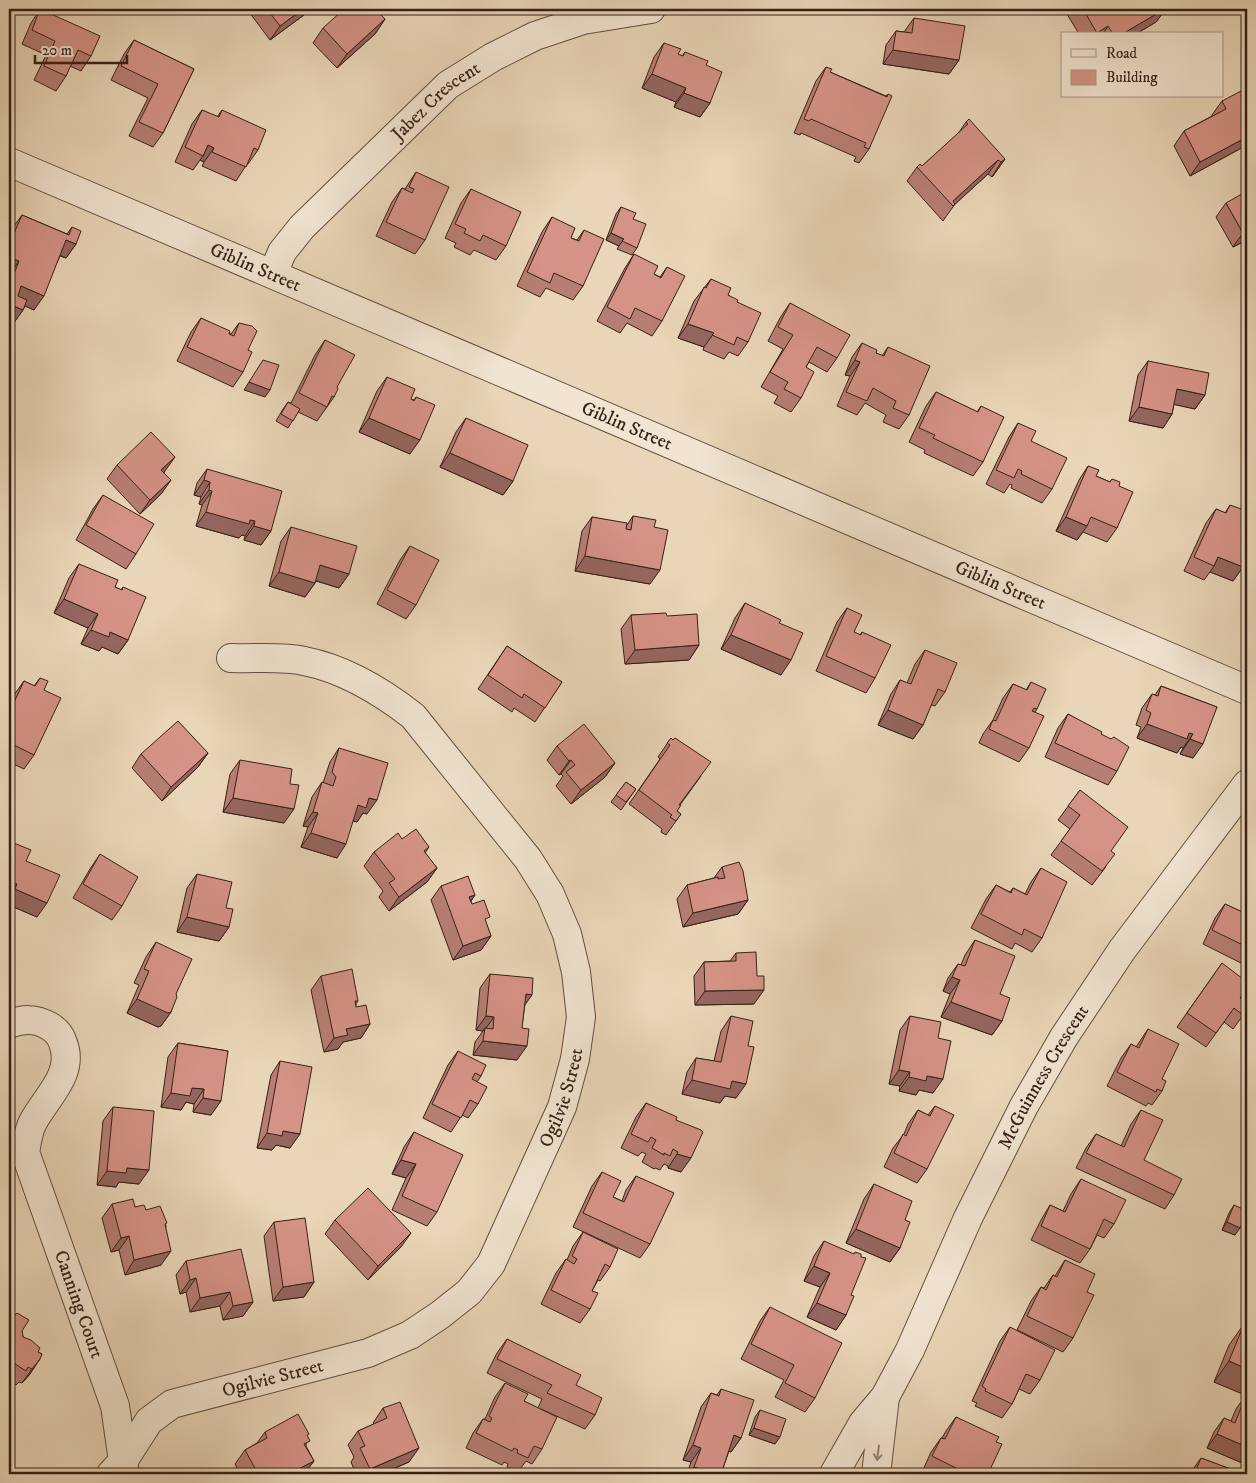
<svg xmlns="http://www.w3.org/2000/svg" width="1256" height="1483" font-family="'IM FELL DW Pica',serif">
<style>
.lines{fill:none;stroke-linecap:round;stroke-linejoin:round}
.minor-casing{stroke:#624e3e;stroke-width:30}
.minor{stroke:#f1e4d0;stroke-width:28}
.wall{fill:#b77e73;stroke:#352116}
.shaded-wall{fill:#95665e;stroke:#352116}
.building{fill:#d59286;stroke:#352116}
.oneway{stroke:#938273}
.labels{text-anchor:middle;dominant-baseline:central;stroke-width:4.5;stroke-linejoin:round;paint-order:stroke}
.street-label{font-size:19px;fill:#352116;stroke:#f1e4d0}
</style>
<rect width="100%" height="100%" fill="#e9d5b7"/>
<filter id="stains"><feTurbulence type="fractalNoise" baseFrequency=".004" numOctaves="4"/><feColorMatrix values="0 0 0 0 .2 0 0 0 0 .09 0 0 0 0 .02 0 0 0 .5 -.17"/></filter>
<radialGradient id="worn" r=".72"><stop offset=".6" stop-color="#630" stop-opacity="0"/><stop offset="1" stop-color="#630" stop-opacity=".3"/></radialGradient>
<g class="lines">
<defs>
<g id="minor">
<path id="s1" d="M9 162 1247 690"/>
<path id="s2" d="M273 274 282 252 302 227 448 85 493 57 535 36 583 20 651 9"/>
<path id="s3" d="M9 1024C23 1019 35 1018 49 1026 56 1030 61 1036 63 1043 75 1074 46 1097 33 1122 28 1131 27 1143 25 1152L115 1406 124 1468"/>
<path id="s4" d="M111 1474 124 1460 149 1421 172 1404 368 1353 410 1335 440 1315 469 1292 491 1264 562 1107 575 1059 581 1017 576 972 567 934 550 894 528 859 413 716C381 691 345 669 304 661 282 656 255 659 231 658"/>
<path id="s5" d="M834 1474 863 1423 885 1397 910 1350 968 1218 1024 1106 1064 1037 1122 950 1247 784"/>
<polyline points="876,1474 885,1397"/>
</g>
</defs>
<!-- minor casing -->
<use href="#minor" class="minor-casing"/>
<!-- minor -->
<use href="#minor" class="minor"/>
</g>
<!-- wall -->
<g class="wall">
<polygon points="40,9 91,56 81,71 70,66 66,76 56,91 34,80 46,55 22,44 31,23"/>
<polygon points="251,9 312,9 270,40 249,12"/>
<polygon points="1064,9 1166,9 1156,22 1136,34 1079,34"/>
<polygon points="914,18 959,60 949,74 883,64 886,45 896,31 904,32"/>
<polygon points="385,19 375,34 337,68 313,43 323,28"/>
<polygon points="134,40 194,69 163,133 153,147 129,136 148,98 111,80 124,54"/>
<polygon points="664,43 678,54 682,56 685,52 706,65 710,103 700,117 674,107 676,102 642,88 654,57"/>
<polygon points="826,67 830,72 886,96 888,94 869,149 859,163 854,161 856,157 801,133 800,135 794,133 816,81"/>
<polygon points="1247,98 1247,145 1190,176 1174,146 1184,131 1212,116 1212,115 1222,101"/>
<polygon points="202,110 217,117 222,110 258,150 248,164 247,164 236,181 202,166 204,162 200,160 193,170 175,162 192,124"/>
<polygon points="966,122 1005,159 995,173 992,177 988,174 955,204 945,218 943,221 907,181 917,167 922,166 957,135"/>
<polygon points="416,172 425,240 415,254 376,236 392,202 402,188 405,189"/>
<polygon points="471,189 506,246 496,260 474,250 470,255 454,247 456,243 445,238 461,203"/>
<polygon points="1226,203 1247,240 1233,247 1216,217"/>
<polygon points="621,207 637,248 632,255 617,249 619,246 606,240 616,214"/>
<polygon points="22,215 67,234 72,227 76,244 66,258 60,256 34,310 25,306 23,310 13,324 9,323 9,237 12,229"/>
<polygon points="552,217 571,238 577,240 584,230 583,286 573,300 546,288 540,297 517,286 542,232"/>
<polygon points="634,254 654,274 660,277 667,267 662,321 652,336 627,323 620,333 597,321 625,268"/>
<polygon points="711,279 728,295 737,302 748,342 738,356 729,352 724,359 703,350 704,347 678,338 694,301"/>
<polygon points="790,303 837,358 827,372 809,362 806,367 801,398 791,412 774,403 778,396 761,387 783,349 768,341 780,318"/>
<polygon points="201,318 231,334 239,323 248,350 243,372 233,387 177,361 191,332"/>
<polygon points="325,340 337,387 334,397 317,421 298,412 288,428 276,421 283,409 288,402 291,403 315,355"/>
<polygon points="862,343 876,353 882,356 888,347 909,415 899,429 883,422 886,415 865,403 857,415 837,406 850,376 845,375 852,357"/>
<polygon points="1148,361 1205,395 1195,409 1174,404 1172,414 1163,428 1129,421 1138,375"/>
<polygon points="387,377 411,399 414,400 416,397 410,454 359,432 377,391"/>
<polygon points="936,392 977,412 981,406 983,462 973,476 924,453 925,450 909,442 926,406"/>
<polygon points="466,418 513,481 503,495 440,467 456,432"/>
<polygon points="1018,423 1031,441 1052,489 1042,503 1011,488 1012,485 1010,484 1004,493 986,484 1009,437"/>
<polygon points="117,465 165,471 164,473 171,480 161,494 140,514 107,479"/>
<polygon points="1088,466 1096,476 1110,482 1112,479 1119,486 1117,528 1107,542 1083,532 1077,540 1056,531 1079,480"/>
<polygon points="207,469 271,531 261,545 244,540 245,536 242,535 239,538 196,526 202,505 199,504 201,497 194,495 197,483"/>
<polygon points="103,495 136,554 126,569 76,540 93,509"/>
<polygon points="1230,505 1243,567 1233,581 1210,572 1204,580 1184,571 1206,523 1216,509 1225,513"/>
<polygon points="633,516 654,527 650,584 575,571 582,531 592,517 627,525"/>
<polygon points="291,527 349,574 339,588 316,581 315,583 305,597 269,586 281,541"/>
<polygon points="410,546 416,605 406,619 377,604 400,560"/>
<polygon points="79,564 115,587 121,590 123,587 128,640 118,654 102,647 99,651 81,644 88,628 54,613 69,578"/>
<polygon points="745,603 779,623 781,675 721,649 735,618"/>
<polygon points="847,608 854,632 860,635 862,632 875,678 866,693 816,671 837,622"/>
<polygon points="631,615 667,616 699,645 689,660 625,664 621,629"/>
<polygon points="507,646 562,682 535,722 514,708 512,712 478,689"/>
<polygon points="925,650 945,692 935,706 931,705 923,725 913,739 878,725 891,694 900,680 907,683 915,664"/>
<polygon points="40,678 44,690 34,755 24,769 9,762 9,706 14,695 24,681 34,686"/>
<polygon points="1031,682 1037,709 1035,712 1029,748 1019,762 979,743 983,734 993,720 1003,698 1013,684 1026,690"/>
<polygon points="1161,686 1217,707 1193,758 1180,754 1183,748 1181,747 1177,753 1137,738 1141,727 1136,725 1142,708 1152,694 1155,695"/>
<polygon points="1068,714 1101,734 1117,771 1108,785 1045,757 1058,728"/>
<polygon points="671,738 701,776 680,805 677,811 681,814 666,835 661,832 662,829 629,804 660,759 658,757"/>
<polygon points="557,746 615,763 605,777 571,804 556,786 563,776 561,774 559,775 547,760"/>
<polygon points="339,748 367,814 363,813 357,822 353,821 337,858 301,847 308,827 303,826 312,797 322,782 323,783 330,762"/>
<polygon points="208,753 198,767 162,801 132,768 141,754"/>
<polygon points="240,760 284,823 223,812 230,774"/>
<polygon points="626,782 636,789 621,810 611,802"/>
<polygon points="1080,790 1111,851 1105,868 1092,885 1051,855 1070,829 1058,820"/>
<polygon points="402,839 429,847 425,853 437,868 427,882 389,911 379,897 383,891 364,866 374,852"/>
<polygon points="9,841 26,861 37,917 9,905"/>
<polygon points="100,854 122,906 112,920 73,898 90,869"/>
<polygon points="722,867 748,900 738,914 683,927 677,899 687,885 714,878"/>
<polygon points="1041,868 1042,938 1032,952 1015,943 1012,949 971,928 986,899 996,885 1010,892 1013,888 1025,894 1031,882"/>
<polygon points="197,874 229,927 219,941 177,932 187,888"/>
<polygon points="441,886 475,895 471,901 472,904 486,923 491,936 481,950 453,960 431,900"/>
<polygon points="1225,904 1244,913 1247,906 1247,966 1203,944 1215,918"/>
<polygon points="975,940 1000,994 1002,1021 992,1035 941,1017 950,994 943,991 948,978 958,964 961,965 965,955"/>
<polygon points="156,942 176,994 171,1012 161,1026 158,1027 127,1013 139,985 134,983 146,957"/>
<polygon points="736,953 754,1004 695,1005 694,976 704,962 730,961"/>
<polygon points="1222,963 1240,998 1247,1010 1233,1029 1224,1022 1206,1047 1177,1027"/>
<polygon points="490,974 525,1004 517,1060 473,1055 475,1042 483,1031 476,1030 480,988"/>
<polygon points="321,976 358,1001 356,1004 356,1007 370,1024 361,1038 343,1042 338,1049 324,1052 311,990"/>
<polygon points="731,1016 736,1098 725,1096 720,1103 682,1094 687,1072 696,1058 714,1061 721,1031"/>
<polygon points="910,1016 938,1038 933,1093 919,1090 916,1095 899,1091 900,1086 889,1084 900,1030"/>
<polygon points="1148,1029 1162,1079 1162,1091 1152,1105 1148,1103 1146,1106 1107,1086 1121,1058 1131,1044 1136,1047"/>
<polygon points="178,1043 228,1051 211,1115 193,1112 194,1104 186,1102 181,1110 161,1107 168,1057"/>
<polygon points="458,1051 481,1076 477,1082 478,1104 468,1118 462,1115 451,1132 423,1118 448,1065"/>
<polygon points="280,1061 290,1148 276,1145 272,1150 257,1148 271,1075"/>
<polygon points="646,1103 676,1120 681,1172 668,1168 668,1166 664,1164 660,1170 655,1168 654,1169 642,1162 646,1154 642,1152 638,1156 621,1148 636,1117"/>
<polygon points="935,1106 927,1169 917,1183 884,1167 893,1148 904,1134 908,1124 918,1110 928,1115"/>
<polygon points="113,1107 139,1184 119,1182 116,1187 97,1185 103,1121"/>
<polygon points="1141,1110 1144,1160 1174,1195 1165,1209 1076,1168 1086,1148 1096,1134 1121,1146 1131,1124"/>
<polygon points="414,1132 437,1212 427,1226 392,1210 406,1178 392,1174 404,1147"/>
<polygon points="602,1172 613,1197 622,1201 626,1190 636,1176 650,1244 640,1258 573,1227 592,1186"/>
<polygon points="1081,1179 1114,1224 1104,1238 1097,1235 1090,1249 1080,1263 1031,1240 1041,1220 1050,1205 1063,1211 1071,1194"/>
<polygon points="874,1184 905,1220 900,1248 890,1262 846,1243 864,1199"/>
<polygon points="112,1204 135,1207 146,1210 166,1225 161,1265 125,1275 119,1250 111,1252 102,1218"/>
<polygon points="1234,1205 1235,1235 1222,1230 1229,1213"/>
<polygon points="335,1220 401,1247 368,1280 325,1234"/>
<polygon points="274,1222 314,1282 304,1297 273,1301 264,1236"/>
<polygon points="583,1232 610,1267 600,1281 598,1280 592,1291 590,1309 580,1323 541,1304 556,1273 566,1259 567,1260 573,1246"/>
<polygon points="824,1241 851,1295 846,1315 836,1330 807,1317 820,1287 804,1281 814,1256"/>
<polygon points="1065,1260 1087,1292 1073,1338 1063,1352 1017,1330 1031,1301 1041,1287 1044,1288 1053,1275 1055,1276"/>
<polygon points="186,1261 253,1302 243,1316 223,1320 220,1306 190,1312 186,1292 180,1294 176,1275"/>
<polygon points="770,1307 815,1398 805,1412 775,1397 784,1380 741,1359 760,1321"/>
<polygon points="9,1313 22,1331 23,1337 38,1352 42,1354 30,1374 22,1383 19,1382 16,1385 9,1381"/>
<polygon points="1244,1324 1247,1326 1247,1465 1207,1448 1214,1432 1224,1418 1231,1421 1236,1409 1246,1395 1214,1382 1229,1345"/>
<polygon points="1010,1327 1040,1380 1030,1394 1019,1389 1012,1404 1002,1418 975,1406 977,1403 972,1401 1000,1341"/>
<polygon points="507,1339 576,1385 595,1415 585,1429 541,1409 542,1449 532,1464 526,1461 518,1472 507,1467 508,1464 504,1462 502,1465 466,1448 473,1433 483,1419 485,1419 495,1397 505,1383 524,1401 538,1408 542,1399 487,1373 497,1353"/>
<polygon points="721,1389 741,1438 731,1452 729,1451 721,1474 687,1474 691,1462 683,1460 701,1407 711,1393 717,1395"/>
<polygon points="383,1408 409,1462 381,1474 356,1474 351,1462 354,1457 348,1445 358,1431 374,1424 373,1423"/>
<polygon points="760,1410 775,1444 749,1435 755,1417"/>
<polygon points="956,1417 996,1442 988,1474 931,1474 923,1470 931,1452 941,1438 942,1438 946,1431"/>
<polygon points="265,1432 307,1437 306,1446 314,1461 304,1474 240,1474 235,1464 245,1450 257,1443"/>
<polygon points="1201,1458 1244,1474 1190,1474 1191,1472"/>
</g>
<!-- shaded-wall -->
<g class="shaded-wall">
<polygon points="303,9 312,9 270,40 280,26"/>
<polygon points="1165,9 1166,9 1156,22 1136,34 1122,34"/>
<polygon points="385,19 375,34 337,68 347,54"/>
<polygon points="1108,26 1103,34 1097,34 1097,33"/>
<polygon points="893,50 959,60 949,74 883,64"/>
<polygon points="652,74 686,88 676,102 642,88"/>
<polygon points="684,93 710,103 700,117 674,107"/>
<polygon points="1247,137 1247,145 1190,176 1200,162"/>
<polygon points="208,145 214,148 204,162 200,160 203,156"/>
<polygon points="1005,159 995,173 992,177 1001,162"/>
<polygon points="998,160 988,174 953,206 953,201"/>
<polygon points="1247,231 1247,240 1233,247 1243,233"/>
<polygon points="611,233 624,239 619,246 606,240"/>
<polygon points="66,240 76,244 66,258 57,254"/>
<polygon points="9,257 19,261 9,275"/>
<polygon points="21,286 44,296 34,310 12,300"/>
<polygon points="9,304 23,310 13,324 9,323"/>
<polygon points="688,324 714,333 704,347 678,338"/>
<polygon points="855,360 860,362 850,376 845,375"/>
<polygon points="249,382 270,390 265,397 244,390"/>
<polygon points="1177,389 1205,395 1195,409 1167,403"/>
<polygon points="1139,407 1172,414 1163,428 1129,421"/>
<polygon points="369,418 420,440 410,454 359,432"/>
<polygon points="450,453 513,481 503,495 440,467"/>
<polygon points="175,457 165,471 151,484 161,470"/>
<polygon points="171,480 161,494 140,514 150,500"/>
<polygon points="204,480 210,482 201,497 194,495"/>
<polygon points="209,490 212,491 202,505 199,504"/>
<polygon points="206,512 250,520 255,521 245,536 242,535 239,538 196,526"/>
<polygon points="1066,517 1087,526 1077,540 1056,531"/>
<polygon points="254,526 271,531 261,545 244,540"/>
<polygon points="585,556 660,570 650,584 575,571"/>
<polygon points="1218,557 1243,567 1233,581 1210,572 1214,566"/>
<polygon points="320,565 349,574 339,588 311,579"/>
<polygon points="279,572 315,583 305,597 269,586"/>
<polygon points="64,599 98,614 88,628 54,613"/>
<polygon points="91,630 110,632 128,640 118,654 102,647 99,651 81,644"/>
<polygon points="731,635 791,660 781,675 721,649"/>
<polygon points="699,645 689,660 625,664 635,650"/>
<polygon points="888,710 923,725 913,739 878,725"/>
<polygon points="1147,724 1189,733 1193,734 1183,748 1181,747 1177,753 1137,738"/>
<polygon points="1190,739 1203,744 1193,758 1180,754"/>
<polygon points="208,753 198,767 162,801 171,787"/>
<polygon points="571,760 561,774 559,775 569,761"/>
<polygon points="615,763 605,777 571,804 581,790"/>
<polygon points="233,798 294,809 284,823 223,812"/>
<polygon points="369,798 377,800 367,814 363,813 357,822 348,819 358,805"/>
<polygon points="313,812 318,813 308,827 303,826"/>
<polygon points="311,833 346,844 337,858 301,847"/>
<polygon points="437,868 427,882 389,911 399,897"/>
<polygon points="9,881 17,884 9,896"/>
<polygon points="15,889 47,903 37,917 9,905 9,898"/>
<polygon points="475,895 465,909 469,897"/>
<polygon points="748,900 738,914 683,927 693,913"/>
<polygon points="187,917 229,927 219,941 177,932"/>
<polygon points="491,936 481,950 453,960 463,946"/>
<polygon points="952,977 960,980 950,994 943,991"/>
<polygon points="764,990 754,1004 695,1005 705,991"/>
<polygon points="526,994 532,995 522,1009"/>
<polygon points="137,999 171,1012 161,1026 158,1027 127,1013"/>
<polygon points="951,1002 1002,1021 992,1035 941,1017"/>
<polygon points="486,1016 494,1017 484,1031 485,1028 483,1031 476,1030"/>
<polygon points="370,1024 361,1038 343,1042 338,1049 324,1052 334,1038 346,1029"/>
<polygon points="483,1041 527,1046 517,1060 473,1055"/>
<polygon points="899,1070 910,1072 900,1086 889,1084"/>
<polygon points="927,1076 943,1079 933,1093 919,1090 916,1095 899,1091 909,1077"/>
<polygon points="692,1080 732,1081 746,1084 736,1098 725,1096 720,1103 682,1094"/>
<polygon points="192,1088 204,1089 194,1104 186,1102 181,1110 161,1107 171,1093"/>
<polygon points="203,1098 221,1101 211,1115 193,1112"/>
<polygon points="283,1131 300,1134 290,1148 276,1145 272,1150 257,1148 267,1133"/>
<polygon points="677,1154 691,1158 681,1172 668,1168"/>
<polygon points="401,1160 416,1164 406,1178 392,1174"/>
<polygon points="127,1168 149,1170 139,1184 119,1182 116,1187 97,1185 107,1171"/>
<polygon points="1227,1222 1240,1228 1235,1235 1222,1230"/>
<polygon points="856,1229 900,1248 890,1262 846,1243"/>
<polygon points="411,1233 401,1247 368,1280 378,1266"/>
<polygon points="129,1236 119,1250 111,1252 121,1238"/>
<polygon points="171,1251 161,1265 125,1275 134,1260"/>
<polygon points="814,1266 830,1273 820,1287 804,1281"/>
<polygon points="196,1278 186,1292 180,1294 190,1280"/>
<polygon points="314,1282 304,1297 273,1301 283,1287"/>
<polygon points="230,1292 220,1306 190,1312 200,1298"/>
<polygon points="253,1302 243,1316 223,1320 233,1306"/>
<polygon points="817,1303 846,1315 836,1330 807,1317"/>
<polygon points="40,1359 30,1374 22,1383 32,1369"/>
<polygon points="1229,1361 1247,1369 1247,1396 1214,1382"/>
<polygon points="754,1428 780,1437 775,1444 749,1435"/>
<polygon points="1217,1434 1247,1447 1247,1465 1207,1448"/>
<polygon points="734,1435 741,1438 731,1452 725,1450"/>
<polygon points="693,1445 701,1448 691,1462 683,1460"/>
<polygon points="419,1448 409,1462 381,1474 366,1474 370,1469"/>
<polygon points="314,1461 304,1474 289,1474"/>
<polygon points="694,1467 717,1474 690,1474"/>
<polygon points="1196,1470 1207,1474 1193,1474"/>
</g>
<!-- building -->
<g class="building">
<polygon points="9,9 12,9 9,17"/>
<polygon points="40,9 100,36 91,56 78,50 66,76 44,66 55,41 32,30"/>
<polygon points="267,9 303,9 280,26"/>
<polygon points="344,9 375,9 385,19 347,54 323,28"/>
<polygon points="1083,9 1165,9 1122,34 1113,34 1108,26 1097,33"/>
<polygon points="914,18 965,26 959,60 893,50 896,31 912,33"/>
<polygon points="134,40 194,69 163,133 139,122 158,84 121,66"/>
<polygon points="664,43 681,49 678,54 683,56 685,52 708,61 706,65 722,72 710,103 684,93 686,88 652,74"/>
<polygon points="826,67 832,69 830,72 887,97 888,94 892,96 869,149 864,147 866,143 811,119 809,121 804,119"/>
<polygon points="1243,90 1247,98 1247,137 1200,162 1184,131 1226,109 1222,101"/>
<polygon points="202,110 219,117 222,110 266,130 258,150 254,148 246,167 212,152 214,148 208,145 203,156 185,147"/>
<polygon points="969,119 1005,159 1001,162 998,160 953,201 955,204 953,206 917,167 920,164 922,166 968,124 966,122"/>
<polygon points="416,172 449,187 425,240 386,222 402,188 412,193 414,189 409,187"/>
<polygon points="471,189 521,212 506,246 483,235 480,241 464,233 466,229 455,224"/>
<polygon points="1247,191 1247,231 1243,233 1226,203"/>
<polygon points="621,207 636,213 633,219 646,224 637,248 622,241 624,239 611,233"/>
<polygon points="22,215 69,235 72,227 81,231 76,244 66,240 44,296 21,286 18,296 27,300 23,310 9,304 9,287 19,261 9,257 9,245"/>
<polygon points="552,217 575,228 571,238 579,241 584,230 604,239 583,286 554,273 550,283 527,272"/>
<polygon points="634,254 658,266 654,274 661,278 667,267 685,276 662,321 635,308 630,319 607,307"/>
<polygon points="711,279 731,288 728,295 738,300 737,302 761,313 748,342 737,337 734,345 712,335 714,333 688,324 704,287 706,288"/>
<polygon points="790,303 850,335 837,358 817,347 806,367 814,372 801,398 784,389 788,382 770,372 793,335 778,327"/>
<polygon points="201,318 230,331 229,334 234,336 239,323 252,326 257,331 248,350 252,352 243,372 187,347"/>
<polygon points="325,340 355,355 337,387 338,389 334,397 332,396 327,407 299,393"/>
<polygon points="862,343 877,350 876,353 884,356 888,347 930,366 909,415 893,408 896,401 873,388 867,401 846,392 860,362 855,360"/>
<polygon points="263,360 279,365 270,390 249,382"/>
<polygon points="1148,361 1209,373 1205,395 1177,389 1172,414 1139,407"/>
<polygon points="387,377 415,389 411,399 414,401 416,397 435,405 420,440 369,418"/>
<polygon points="936,392 978,412 981,406 1004,417 983,462 933,438 935,435 919,428"/>
<polygon points="288,402 300,409 293,421 281,414"/>
<polygon points="466,418 528,445 513,481 450,453"/>
<polygon points="1018,423 1036,431 1031,441 1067,458 1052,489 1021,474 1022,471 1018,469 1014,478 996,470"/>
<polygon points="151,432 175,457 161,470 171,480 150,500 117,465"/>
<polygon points="1088,466 1099,470 1096,476 1110,482 1112,479 1120,482 1119,486 1133,492 1117,528 1091,517 1087,526 1066,517"/>
<polygon points="207,469 282,491 271,531 254,526 255,521 250,520 249,524 206,512 212,491 209,490 210,482 204,480"/>
<polygon points="103,495 154,524 136,554 86,525"/>
<polygon points="1230,505 1247,511 1247,557 1243,567 1218,557 1214,566 1194,557 1216,509 1226,513"/>
<polygon points="633,516 656,520 654,527 668,530 660,570 585,556 592,517 627,523 626,529 631,530"/>
<polygon points="291,527 357,546 349,574 320,565 315,583 279,572"/>
<polygon points="410,546 439,560 416,605 387,590"/>
<polygon points="79,564 118,580 115,587 122,590 123,587 146,597 128,640 110,632 109,637 91,630 98,614 64,599"/>
<polygon points="745,603 781,620 779,623 803,633 791,660 731,635"/>
<polygon points="847,608 862,615 854,632 861,635 862,632 891,645 875,678 826,656"/>
<polygon points="666,613 667,616 697,614 699,645 635,650 631,615"/>
<polygon points="507,646 562,682 545,708 524,694 522,698 488,675"/>
<polygon points="925,650 957,663 945,692 938,689 923,725 888,710 900,680 911,684"/>
<polygon points="40,678 48,681 44,690 61,698 34,755 12,744 10,749 9,748 9,713 24,681 35,686"/>
<polygon points="1031,682 1046,689 1037,709 1034,708 1032,711 1044,716 1029,748 989,729 993,720 996,721 1013,684 1027,690"/>
<polygon points="1161,686 1217,707 1203,744 1190,739 1193,734 1189,733 1187,739 1147,724 1151,713 1146,710 1152,694 1158,696"/>
<polygon points="1068,714 1102,732 1101,734 1111,739 1114,737 1129,747 1117,771 1055,743"/>
<polygon points="178,721 208,753 171,787 141,754"/>
<polygon points="584,724 615,763 581,790 566,772 575,765 571,760 569,761 557,746"/>
<polygon points="671,738 673,740 675,738 711,762 679,805 681,805 677,811 681,814 676,821 670,817 672,815 639,790 670,745 667,743"/>
<polygon points="339,748 388,763 377,800 369,798 366,808 358,805 346,844 311,833 318,813 313,812 322,782 333,786 336,777 332,772"/>
<polygon points="240,760 292,769 290,784 299,785 294,809 233,798"/>
<polygon points="626,782 636,789 626,802 616,795"/>
<polygon points="1080,790 1128,827 1111,851 1115,854 1102,871 1061,841 1080,815 1068,806"/>
<polygon points="416,829 429,847 424,851 437,868 399,897 389,883 395,879 374,852 398,833 402,839"/>
<polygon points="9,841 31,850 26,861 60,875 47,903 15,889 17,884 9,881"/>
<polygon points="100,854 138,877 122,906 83,884"/>
<polygon points="739,862 743,871 748,900 693,913 687,885 718,877 718,879 725,878 722,867"/>
<polygon points="1041,868 1067,882 1042,938 1024,929 1022,935 981,914 996,885 1011,893 1013,888 1027,895"/>
<polygon points="197,874 232,882 226,908 233,909 229,927 187,917"/>
<polygon points="468,876 475,895 469,897 472,904 484,900 490,917 485,919 491,936 463,946 441,886"/>
<polygon points="1225,904 1247,914 1247,913 1247,947 1212,930"/>
<polygon points="975,940 1015,956 1000,994 1010,998 1002,1021 951,1002 960,980 952,977 958,964 965,966"/>
<polygon points="156,942 192,959 176,994 177,997 171,1012 168,1013 137,999 149,971 144,969"/>
<polygon points="756,952 757,976 764,976 764,990 705,991 704,962 736,961 736,953"/>
<polygon points="1222,963 1247,982 1247,987 1240,998 1247,1004 1247,1009 1243,1015 1234,1008 1216,1033 1187,1013"/>
<polygon points="352,969 358,1001 355,1001 356,1007 366,1005 370,1024 346,1029 348,1035 334,1038 321,976"/>
<polygon points="490,974 533,978 532,995 526,994 522,1028 529,1029 527,1046 483,1041 485,1028 493,1029 494,1017 486,1016"/>
<polygon points="731,1016 753,1021 748,1046 754,1047 746,1084 732,1081 730,1089 692,1080 696,1058 721,1062"/>
<polygon points="910,1016 941,1022 938,1038 951,1041 943,1079 927,1076 926,1081 909,1077 910,1072 899,1070"/>
<polygon points="1148,1029 1179,1044 1162,1079 1166,1081 1162,1091 1157,1089 1156,1092 1117,1072 1131,1044 1139,1048"/>
<polygon points="178,1043 228,1051 221,1101 203,1098 204,1089 192,1088 190,1096 171,1093"/>
<polygon points="458,1051 486,1065 481,1076 475,1073 472,1079 487,1087 478,1104 470,1100 461,1118 432,1104"/>
<polygon points="280,1061 312,1067 300,1134 283,1131 282,1136 267,1133"/>
<polygon points="646,1103 677,1117 676,1120 701,1130 703,1132 691,1158 677,1154 678,1152 673,1149 670,1156 664,1153 664,1155 652,1148 656,1140 651,1137 648,1142 631,1134"/>
<polygon points="935,1106 954,1115 927,1169 894,1153 903,1134 906,1136 918,1110 930,1116"/>
<polygon points="113,1107 154,1111 149,1170 127,1168 126,1173 107,1171"/>
<polygon points="1141,1110 1163,1120 1144,1160 1182,1179 1174,1195 1086,1153 1096,1134 1124,1147"/>
<polygon points="414,1132 463,1155 437,1212 402,1196 416,1164 401,1160"/>
<polygon points="602,1172 621,1181 613,1197 624,1202 636,1176 674,1193 650,1244 583,1213"/>
<polygon points="1081,1179 1126,1200 1114,1224 1104,1219 1090,1249 1041,1226 1050,1205 1065,1212"/>
<polygon points="874,1184 912,1201 905,1220 910,1222 900,1248 856,1229"/>
<polygon points="368,1188 411,1233 378,1266 335,1220"/>
<polygon points="133,1199 135,1207 144,1205 146,1210 160,1206 167,1223 165,1224 171,1251 134,1260 129,1236 121,1238 112,1204"/>
<polygon points="1234,1205 1247,1211 1240,1228 1227,1222"/>
<polygon points="305,1218 314,1282 283,1287 274,1222"/>
<polygon points="583,1232 618,1249 610,1267 605,1264 592,1291 598,1293 590,1309 551,1290 566,1259 574,1264 577,1259 572,1256"/>
<polygon points="824,1241 854,1254 855,1252 861,1254 861,1257 866,1258 851,1295 854,1296 846,1315 817,1303 830,1273 814,1266"/>
<polygon points="241,1249 253,1302 233,1306 230,1292 200,1298 196,1278 190,1280 186,1261"/>
<polygon points="1065,1260 1095,1274 1087,1292 1094,1295 1073,1338 1027,1316 1041,1287 1046,1290 1053,1275 1057,1277"/>
<polygon points="9,1298 12,1300 9,1305"/>
<polygon points="770,1307 842,1343 815,1398 785,1383 794,1365 751,1344"/>
<polygon points="9,1313 14,1316 17,1313 29,1320 22,1331 23,1337 31,1340 40,1348 38,1352 42,1354 40,1359 32,1369 28,1367 26,1371 12,1362 9,1367"/>
<polygon points="1244,1324 1247,1326 1247,1369 1229,1361"/>
<polygon points="1010,1327 1055,1350 1040,1380 1026,1374 1012,1404 985,1391 986,1389 982,1386"/>
<polygon points="507,1339 581,1375 576,1385 602,1398 595,1415 547,1393 552,1385 497,1359"/>
<polygon points="505,1383 528,1394 524,1401 557,1417 542,1449 534,1446 528,1458 517,1453 518,1450 514,1448 512,1451 476,1433 483,1419 490,1422 492,1418 489,1416"/>
<polygon points="721,1389 754,1400 741,1438 734,1435 721,1474 717,1474 694,1467 701,1448 693,1445 711,1393 719,1396"/>
<polygon points="1246,1395 1247,1395 1247,1447 1217,1434 1224,1418 1235,1423"/>
<polygon points="400,1402 419,1448 370,1469 360,1448 365,1446 358,1431 387,1418 383,1408"/>
<polygon points="760,1410 786,1419 780,1437 754,1428"/>
<polygon points="298,1414 309,1434 307,1435 310,1441 304,1444 314,1461 289,1474 258,1474 245,1450 267,1438 265,1432"/>
<polygon points="956,1417 999,1437 996,1442 1002,1444 988,1474 968,1474 932,1456 941,1438 945,1439"/>
<polygon points="1201,1458 1244,1474 1207,1474 1196,1470"/>
</g>
<!-- one-way arrows -->
<defs><path id="oneway-shaft" d="M-6 0H5M1.5-3L5.5 0L1.5 3" fill="none" stroke-width="1.6" stroke-linecap="round" stroke-linejoin="round" transform="scale(1.25)"/></defs>
<use class="oneway" href="#oneway-shaft" transform="translate(878 1453) rotate(97)"/>
<g class="labels">
<!-- street labels -->
<g class="street-label">
<text stroke="none"><textPath href="#s2" startOffset="240">Jabez Crescent</textPath></text>
<text stroke="none"><textPath href="#s1" startOffset="268">Giblin Street</textPath></text>
<text stroke="none"><textPath href="#s1" startOffset="672">Giblin Street</textPath></text>
<text stroke="none"><textPath href="#s1" startOffset="1078">Giblin Street</textPath></text>
<text stroke="none"><textPath href="#s5" startOffset="450">McGuinness Crescent</textPath></text>
<text stroke="none"><textPath href="#s4" startOffset="632">Ogilvie Street</textPath></text>
<text stroke="none"><textPath href="#s3" startOffset="345">Canning Court</textPath></text>
<text stroke="none"><textPath href="#s4" startOffset="198">Ogilvie Street</textPath></text>
</g>
</g>
<!-- margin -->
<rect width="1256" height="1483" fill="none" stroke="#e9d5b7" stroke-width="30"/>
<rect x="10" y="10" width="1236" height="1463" fill="none" stroke="#352116" stroke-width="2.5"/>
<rect x="15" y="15" width="1226" height="1453" fill="none" stroke="#352116"/>
<!-- legend -->
<rect x="1061" y="32" width="162" height="65" fill="#f1e4d0" stroke="#a69686"/>
<rect x="1071" y="49" width="25" height="8" fill="#f1e4d0" stroke="#a69686"/>
<text x="1106" y="58" font-size="15" fill="#352116">Road</text>
<rect x="1071" y="70" width="25" height="15" fill="#d59286" stroke="#a69686"/>
<text x="1106" y="82" font-size="15" fill="#352116">Building</text>
<!-- scale -->
<path d="M35 55v8h92v-8" fill="none" stroke="#352116" stroke-width="2.5"/>
<text x="42" y="55" font-size="15" fill="#352116" stroke="#f1e4d0" stroke-width="4" paint-order="stroke">20 m</text>
<rect width="100%" height="100%" filter="url(#stains)"/>
<rect width="100%" height="100%" fill="url(#worn)"/>
</svg>
